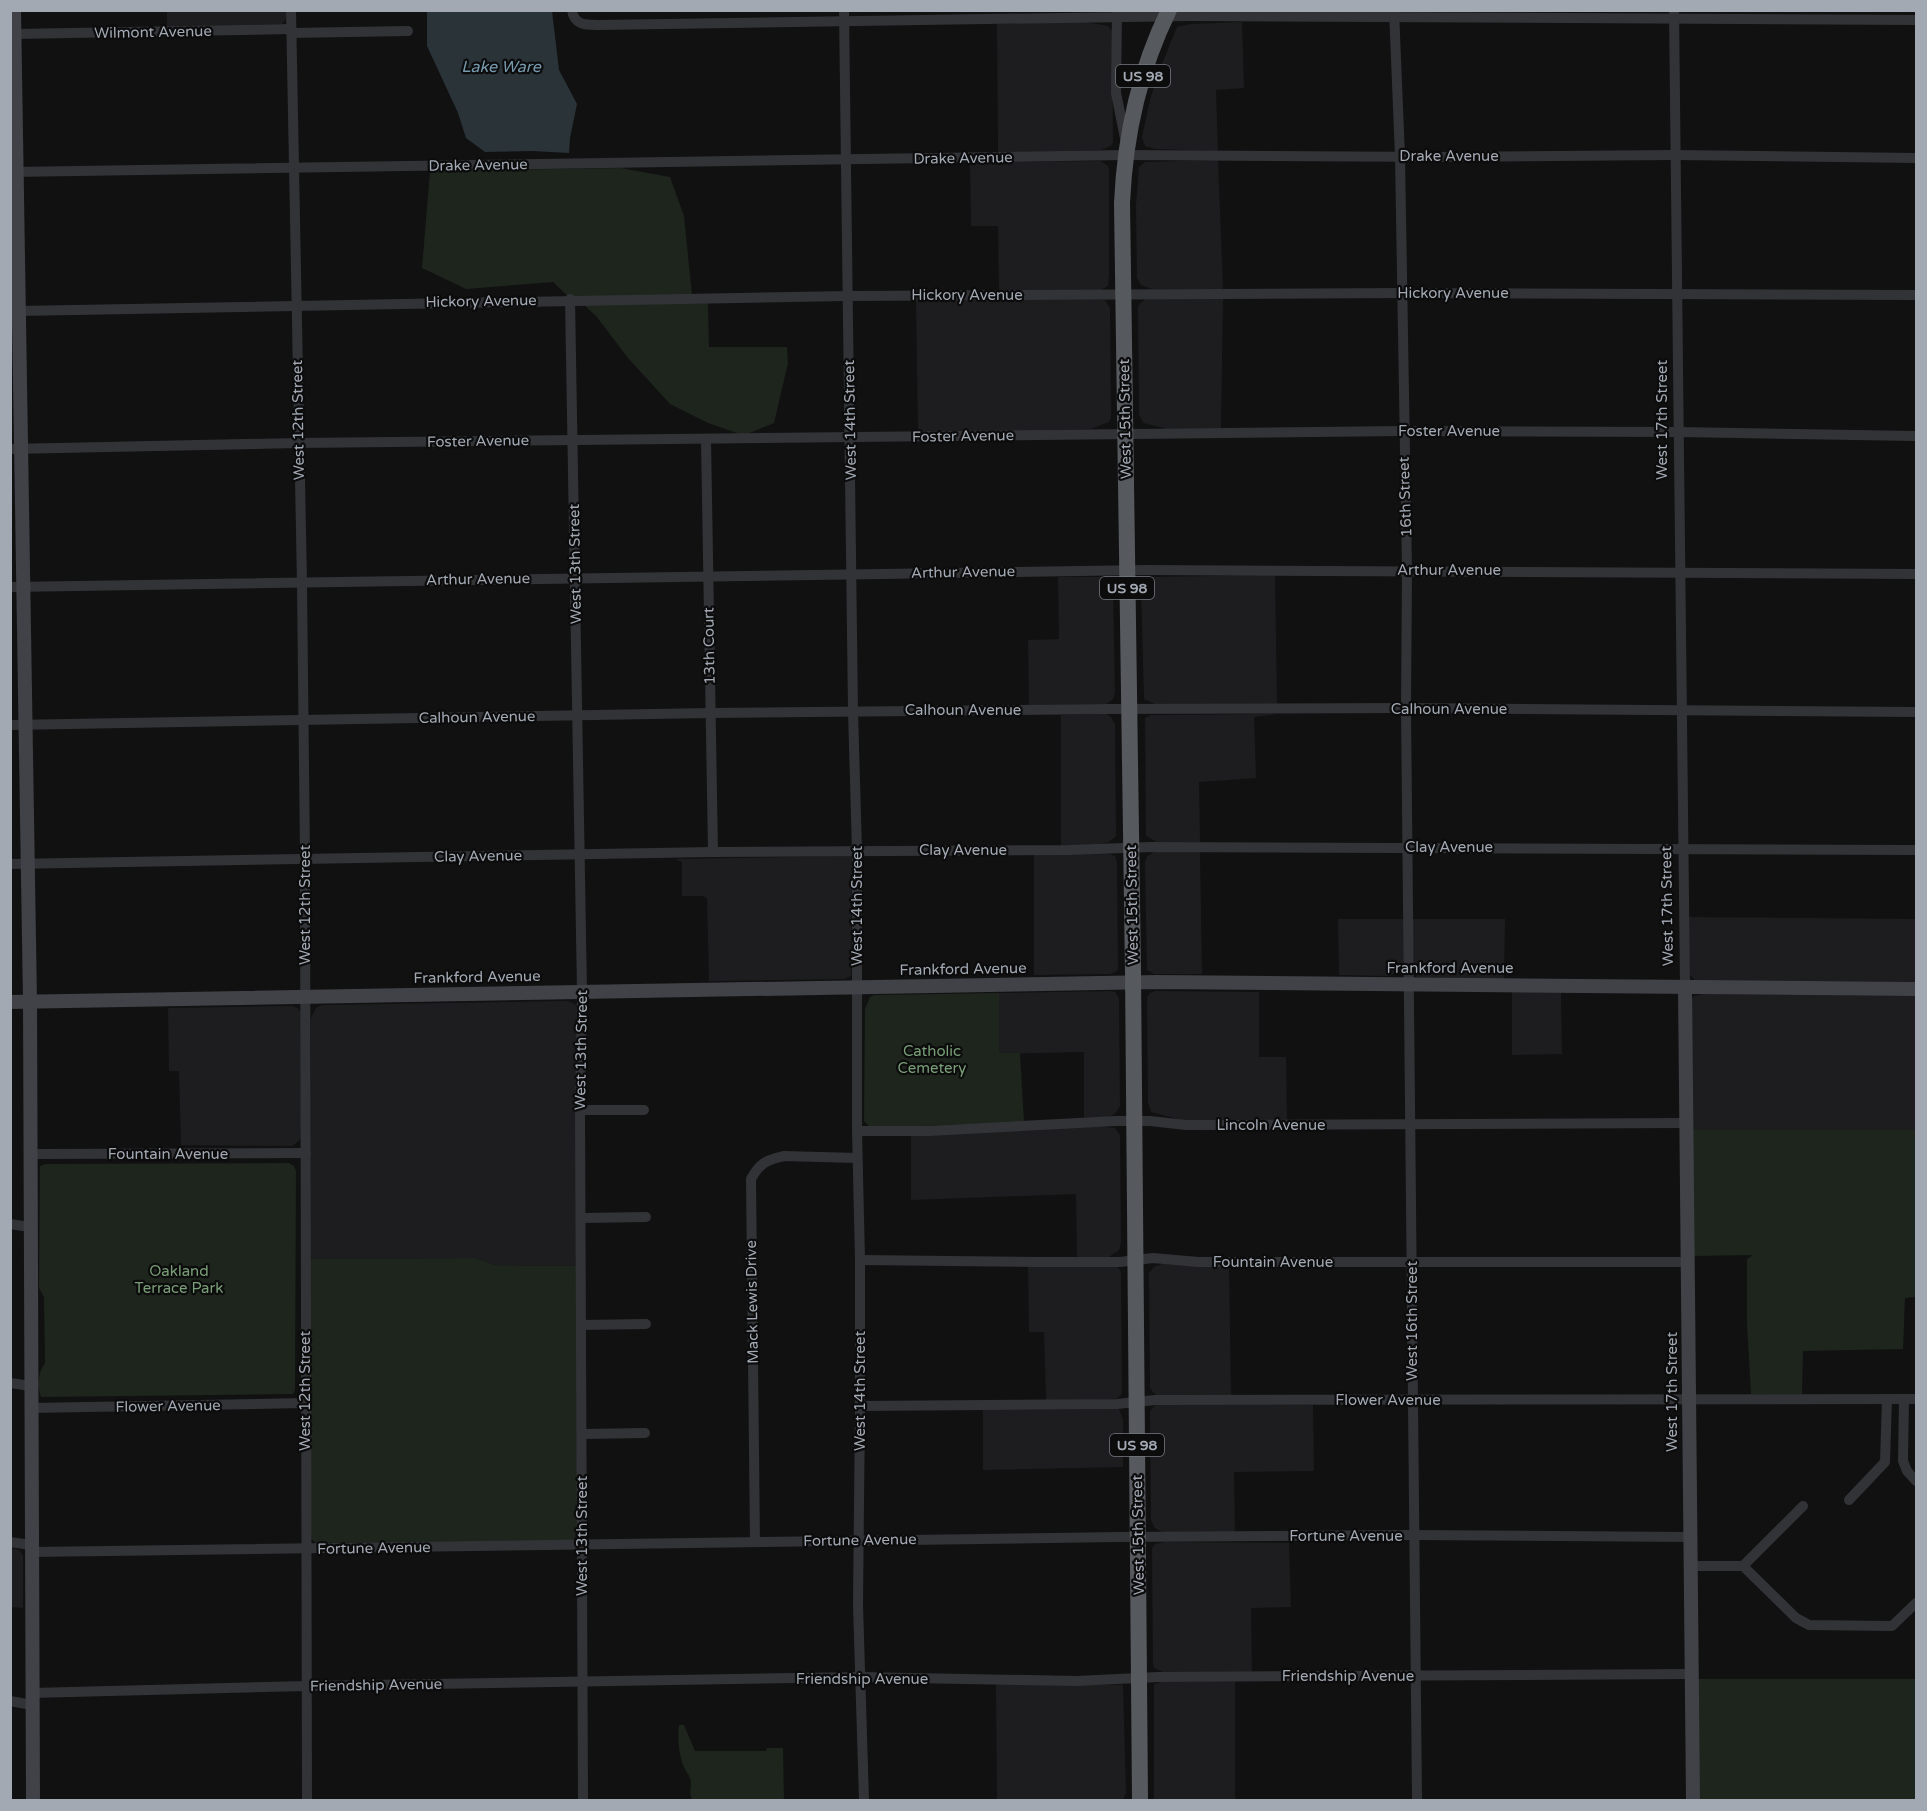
<svg xmlns="http://www.w3.org/2000/svg" width="1927" height="1811" font-family="'Varela Round',sans-serif">
<style>
.built{fill:#1d1d1f}
.green{fill:#1d251d}
.water{fill:#293338}
.lines{fill:none;stroke-linecap:round;stroke-linejoin:round}
.minor{stroke:#323337;stroke-width:10}
.secondary{stroke:#404247;stroke-width:14}
.trunk{stroke:#565a5f;stroke-width:16}
.labels{text-anchor:middle;dominant-baseline:central;stroke-width:4.5;stroke-linejoin:round;paint-order:stroke}
.shield{fill:#0c0c0d;stroke:#757a81;stroke-width:1.5}
.shield-label{font-size:14px;font-weight:bold;fill:#a2a9b3}
.street-label{font-size:15px;fill:#a2a9b3;stroke:#0c0c0d}
.park-label{font-size:15px;fill:#7a9f78;stroke:#0c0c0d}
.water-label{font-size:16px;font-style:italic;fill:#789baf;stroke:#0c0c0d}
</style>
<rect width="100%" height="100%" fill="#111112"/>
<!-- built -->
<g class="built">
<polygon points="167,11 286,11 286,19 282,24 167,27"/>
<polygon points="1083,22 1104,25 1108,26 1112,31 1113,142 1111,146 1101,150 998,153 997,24"/>
<polygon points="1242,22 1244,88 1216,90 1218,151 1155,149 1145,146 1142,137 1150,100 1159,71 1177,27 1191,24"/>
<polygon points="1218,160 1223,289 1152,289 1141,285 1137,278 1136,205 1139,167 1145,162"/>
<polygon points="1100,161 1107,165 1109,169 1109,276 1108,286 1099,291 999,291 998,226 971,226 970,162"/>
<polygon points="1223,298 1221,428 1168,429 1143,423 1139,414 1138,307 1140,303 1146,299"/>
<polygon points="916,300 1105,300 1110,308 1111,418 1109,422 1091,429 918,433"/>
<polygon points="1275,575 1277,705 1155,704 1144,699 1141,587 1145,579 1150,577"/>
<polygon points="1058,577 1105,577 1113,583 1115,693 1113,699 1106,704 1029,705 1028,640 1059,639"/>
<polygon points="1106,714 1111,717 1115,724 1116,836 1109,842 1092,846 1061,846 1061,715"/>
<polygon points="1277,714 1254,717 1256,778 1199,782 1200,842 1157,842 1146,836 1145,718 1151,715"/>
<polygon points="1156,851 1200,851 1202,974 1154,974 1147,970 1145,863 1147,856"/>
<polygon points="1110,854 1116,857 1117,864 1118,970 1111,974 1034,975 1034,855"/>
<polygon points="852,856 851,976 845,979 709,981 707,898 703,896 682,896 682,862 675,859"/>
<polygon points="1688,917 1916,919 1916,982 1696,981 1689,974"/>
<polygon points="1338,919 1404,919 1404,966 1402,969 1389,976 1339,975"/>
<polygon points="1412,919 1505,919 1504,979 1416,977 1414,971"/>
<polygon points="1110,991 1115,992 1119,998 1120,1106 1115,1114 1107,1117 1084,1118 1084,1052 999,1054 999,993"/>
<polygon points="1155,991 1259,992 1259,1057 1286,1057 1287,1120 1181,1120 1151,1112 1148,1103 1147,997 1150,993"/>
<polygon points="1512,992 1561,992 1562,1054 1512,1055"/>
<polygon points="1703,994 1916,996 1916,1130 1691,1130 1690,1001 1694,996"/>
<polygon points="567,1001 575,1004 577,1008 579,1266 495,1265 475,1258 310,1259 311,1018 316,1008 322,1005"/>
<polygon points="292,1006 298,1008 301,1013 301,1137 299,1141 292,1146 181,1145 179,1071 169,1071 168,1008"/>
<polygon points="1092,1126 1115,1128 1120,1135 1121,1243 1119,1250 1109,1257 1077,1257 1076,1194 911,1200 911,1136"/>
<polygon points="1162,1264 1229,1267 1231,1395 1156,1395 1152,1391 1150,1387 1149,1273 1154,1267"/>
<polygon points="1028,1267 1117,1267 1119,1269 1121,1272 1122,1390 1121,1395 1116,1399 1046,1400 1044,1332 1029,1332"/>
<polygon points="1160,1404 1313,1405 1314,1471 1234,1472 1235,1532 1162,1532 1155,1528 1151,1520 1150,1411 1155,1405"/>
<polygon points="1119,1409 1123,1419 1123,1467 983,1470 983,1410"/>
<polygon points="1165,1542 1289,1543 1291,1607 1251,1608 1252,1672 1163,1672 1154,1668 1153,1664 1152,1548 1155,1544"/>
<polygon points="11,1548 19,1550 23,1555 23,1608 11,1607"/>
<polygon points="1235,1681 1235,1800 1154,1800 1154,1684 1161,1682"/>
<polygon points="996,1684 1123,1685 1126,1793 1123,1800 997,1800"/>
</g>
<!-- green -->
<g class="green">
<polygon points="621,168 670,177 684,216 692,295 569,297 553,282 466,289 422,268 430,171"/>
<polygon points="708,303 709,347 787,347 788,363 774,423 747,434 740,434 708,423 670,404 628,358 596,316 584,305"/>
<polygon points="999,993 999,1053 1020,1053 1024,1122 871,1128 864,1121 865,1009 870,997 874,995"/>
<polygon points="1691,1130 1916,1130 1916,1297 1905,1298 1903,1349 1803,1351 1802,1394 1751,1394 1747,1324 1747,1259 1753,1255 1693,1256"/>
<path d="M289 1163 294 1166 296 1171 295 1390 293 1394 41 1397C37 1386 38 1372 45 1363L44 1297 39 1288 40 1166 45 1164Z"/>
<polygon points="475,1258 495,1265 579,1266 577,1535 573,1540 316,1543 311,1539 310,1259"/>
<polygon points="1696,1679 1916,1679 1916,1800 1698,1800"/>
<path d="M679 1725H684L695 1751H766L767 1748H783L784 1800H692C689 1793 691 1789 691 1782 690 1776 687 1773 685 1769 679 1757 677 1738 679 1725Z"/>
</g>
<!-- water -->
<polygon class="water" points="427,11 552,11 559,70 577,104 570,138 569,153 532,151 485,152 466,138 458,113 427,46"/>
<g class="lines">
<!-- minor -->
<g class="minor">
<polyline points="291,10 302,583 305,858 307,1800"/>
<path d="M572 10C574 26 587 25 599 25L1190 16 1916 20"/>
<polyline points="844,10 853,711 857,851 857,1131 860,1260 860,1406 858,1605 864,1800"/>
<polyline points="1394,10 1400,156 1407,570 1406,708 1417,1800"/>
<polyline points="1674,10 1685,987"/>
<polyline points="1117,11 1116,93 1125,138"/>
<polyline points="291,33 408,31"/>
<polyline points="14,34 291,29"/>
<polyline points="11,172 1125,155 1441,157 1675,155 1916,158"/>
<polyline points="570,299 582,992 580,1110 583,1800"/>
<polyline points="18,311 848,296 1402,293 1916,295"/>
<polyline points="706,439 713,852"/>
<polyline points="10,449 298,443 1403,431 1679,432 1916,436"/>
<polyline points="10,587 1146,570 1916,574"/>
<polyline points="10,725 710,713 1110,709 1406,708 1916,712"/>
<polyline points="10,864 713,852 1070,850 1150,847 1916,850"/>
<polyline points="580,1110 644,1110"/>
<polyline points="857,1131 928,1131 1116,1121 1150,1121 1186,1125 1686,1123"/>
<polyline points="30,1154 306,1153"/>
<polyline points="581,1218 646,1217"/>
<polyline points="10,1224 30,1227"/>
<polyline points="860,1260 1036,1262 1120,1262 1153,1258 1198,1262 1687,1262"/>
<polyline points="581,1325 646,1324"/>
<polyline points="10,1383 31,1386"/>
<polyline points="1904,1399 1903,1461 1907,1471 1916,1481"/>
<polyline points="860,1406 1117,1404 1155,1400 1916,1399"/>
<polyline points="31,1408 305,1403"/>
<polyline points="582,1434 645,1433"/>
<polyline points="1849,1500 1885,1462 1887,1399"/>
<polyline points="10,1542 31,1545"/>
<path d="M755 1542 751 1179C760 1163 766 1160 784 1156L857 1158"/>
<polyline points="31,1552 1118,1537 1413,1535 1689,1537"/>
<polyline points="1690,1566 1743,1566 1796,1618 1809,1625 1892,1626 1916,1603"/>
<polyline points="1743,1566 1803,1506"/>
<polyline points="32,1693 307,1686 860,1677 1077,1681 1158,1677 1691,1674"/>
<polyline points="10,1701 32,1705"/>
</g>
<!-- secondary -->
<g class="secondary">
<polyline points="14,10 30,1002 33,1800"/>
<polyline points="1685,987 1693,1800"/>
<polyline points="10,1002 1157,982 1916,989"/>
</g>
<!-- trunk -->
<path class="trunk" d="M1140 1800 1133 971 1122 203C1125 135 1139 71 1169 10"/>
</g>
<g class="labels">
<!-- shield labels -->
<g class="shield">
<rect x="1116" y="65" width="54" height="22" rx="4.5"/>
<rect x="1100" y="577" width="54" height="22" rx="4.5"/>
<rect x="1110" y="1434" width="54" height="22" rx="4.5"/>
</g>
<g class="shield-label">
<text x="1143" y="76">US 98</text>
<text x="1127" y="588">US 98</text>
<text x="1137" y="1445">US 98</text>
</g>
<!-- street labels -->
<g class="street-label">
<text transform="translate(153 32) rotate(-1)">Wilmont Avenue</text>
<text x="1449" y="156">Drake Avenue</text>
<text transform="translate(963 158) rotate(-1)">Drake Avenue</text>
<text transform="translate(478 165) rotate(-1)">Drake Avenue</text>
<text x="1453" y="293">Hickory Avenue</text>
<text x="967" y="295">Hickory Avenue</text>
<text transform="translate(481 301) rotate(-1)">Hickory Avenue</text>
<text transform="translate(1125 419) rotate(-91)">West 15th Street</text>
<text transform="translate(298 420) rotate(-91)">West 12th Street</text>
<text transform="translate(850 420) rotate(-91)">West 14th Street</text>
<text transform="translate(1662 420) rotate(-90)">West 17th Street</text>
<text x="1449" y="431">Foster Avenue</text>
<text transform="translate(963 436) rotate(-1)">Foster Avenue</text>
<text transform="translate(478 441) rotate(-1)">Foster Avenue</text>
<text transform="translate(1405 497) rotate(-92)">16th Street</text>
<text transform="translate(575 564) rotate(-91)">West 13th Street</text>
<text x="1449" y="570">Arthur Avenue</text>
<text transform="translate(963 572) rotate(-1)">Arthur Avenue</text>
<text transform="translate(478 579) rotate(-1)">Arthur Avenue</text>
<text transform="translate(709 646) rotate(-91)">13th Court</text>
<text x="1449" y="709">Calhoun Avenue</text>
<text x="963" y="710">Calhoun Avenue</text>
<text transform="translate(477 717) rotate(-1)">Calhoun Avenue</text>
<text x="1449" y="847">Clay Avenue</text>
<text x="963" y="850">Clay Avenue</text>
<text transform="translate(478 856) rotate(-1)">Clay Avenue</text>
<text transform="translate(305 905) rotate(-90)">West 12th Street</text>
<text transform="translate(1132 905) rotate(-91)">West 15th Street</text>
<text transform="translate(857 906) rotate(-90)">West 14th Street</text>
<text transform="translate(1667 906) rotate(-91)">West 17th Street</text>
<text x="1450" y="968">Frankford Avenue</text>
<text transform="translate(963 969) rotate(-1)">Frankford Avenue</text>
<text transform="translate(477 977) rotate(-1)">Frankford Avenue</text>
<text transform="translate(581 1050) rotate(-89)">West 13th Street</text>
<text x="1271" y="1125">Lincoln Avenue</text>
<text x="168" y="1154">Fountain Avenue</text>
<text x="1273" y="1262">Fountain Avenue</text>
<text transform="translate(752 1302) rotate(-91)">Mack Lewis Drive</text>
<text transform="translate(1412 1321) rotate(-90)">West 16th Street</text>
<text transform="translate(305 1391) rotate(-90)">West 12th Street</text>
<text transform="translate(860 1391) rotate(-90)">West 14th Street</text>
<text transform="translate(1672 1392) rotate(-90)">West 17th Street</text>
<text x="1388" y="1400">Flower Avenue</text>
<text transform="translate(168 1406) rotate(-1)">Flower Avenue</text>
<text transform="translate(1138 1535) rotate(-91)">West 15th Street</text>
<text transform="translate(582 1536) rotate(-90)">West 13th Street</text>
<text x="1346" y="1536">Fortune Avenue</text>
<text transform="translate(860 1540) rotate(-1)">Fortune Avenue</text>
<text transform="translate(374 1548) rotate(-1)">Fortune Avenue</text>
<text x="1348" y="1676">Friendship Avenue</text>
<text x="862" y="1679">Friendship Avenue</text>
<text transform="translate(376 1685) rotate(-1)">Friendship Avenue</text>
</g>
<!-- park labels -->
<g class="park-label">
<text x="932" y="1051">Catholic<tspan x="932" dy="17">Cemetery</tspan></text>
<text x="179" y="1271">Oakland<tspan x="179" dy="17">Terrace Park</tspan></text>
</g>
<!-- water labels -->
<g class="water-label">
<text x="501" y="67">Lake Ware</text>
</g>
</g>
<!-- border -->
<rect width="1927" height="1811" fill="none" stroke="#a2a9b3" stroke-width="24"/>
</svg>
